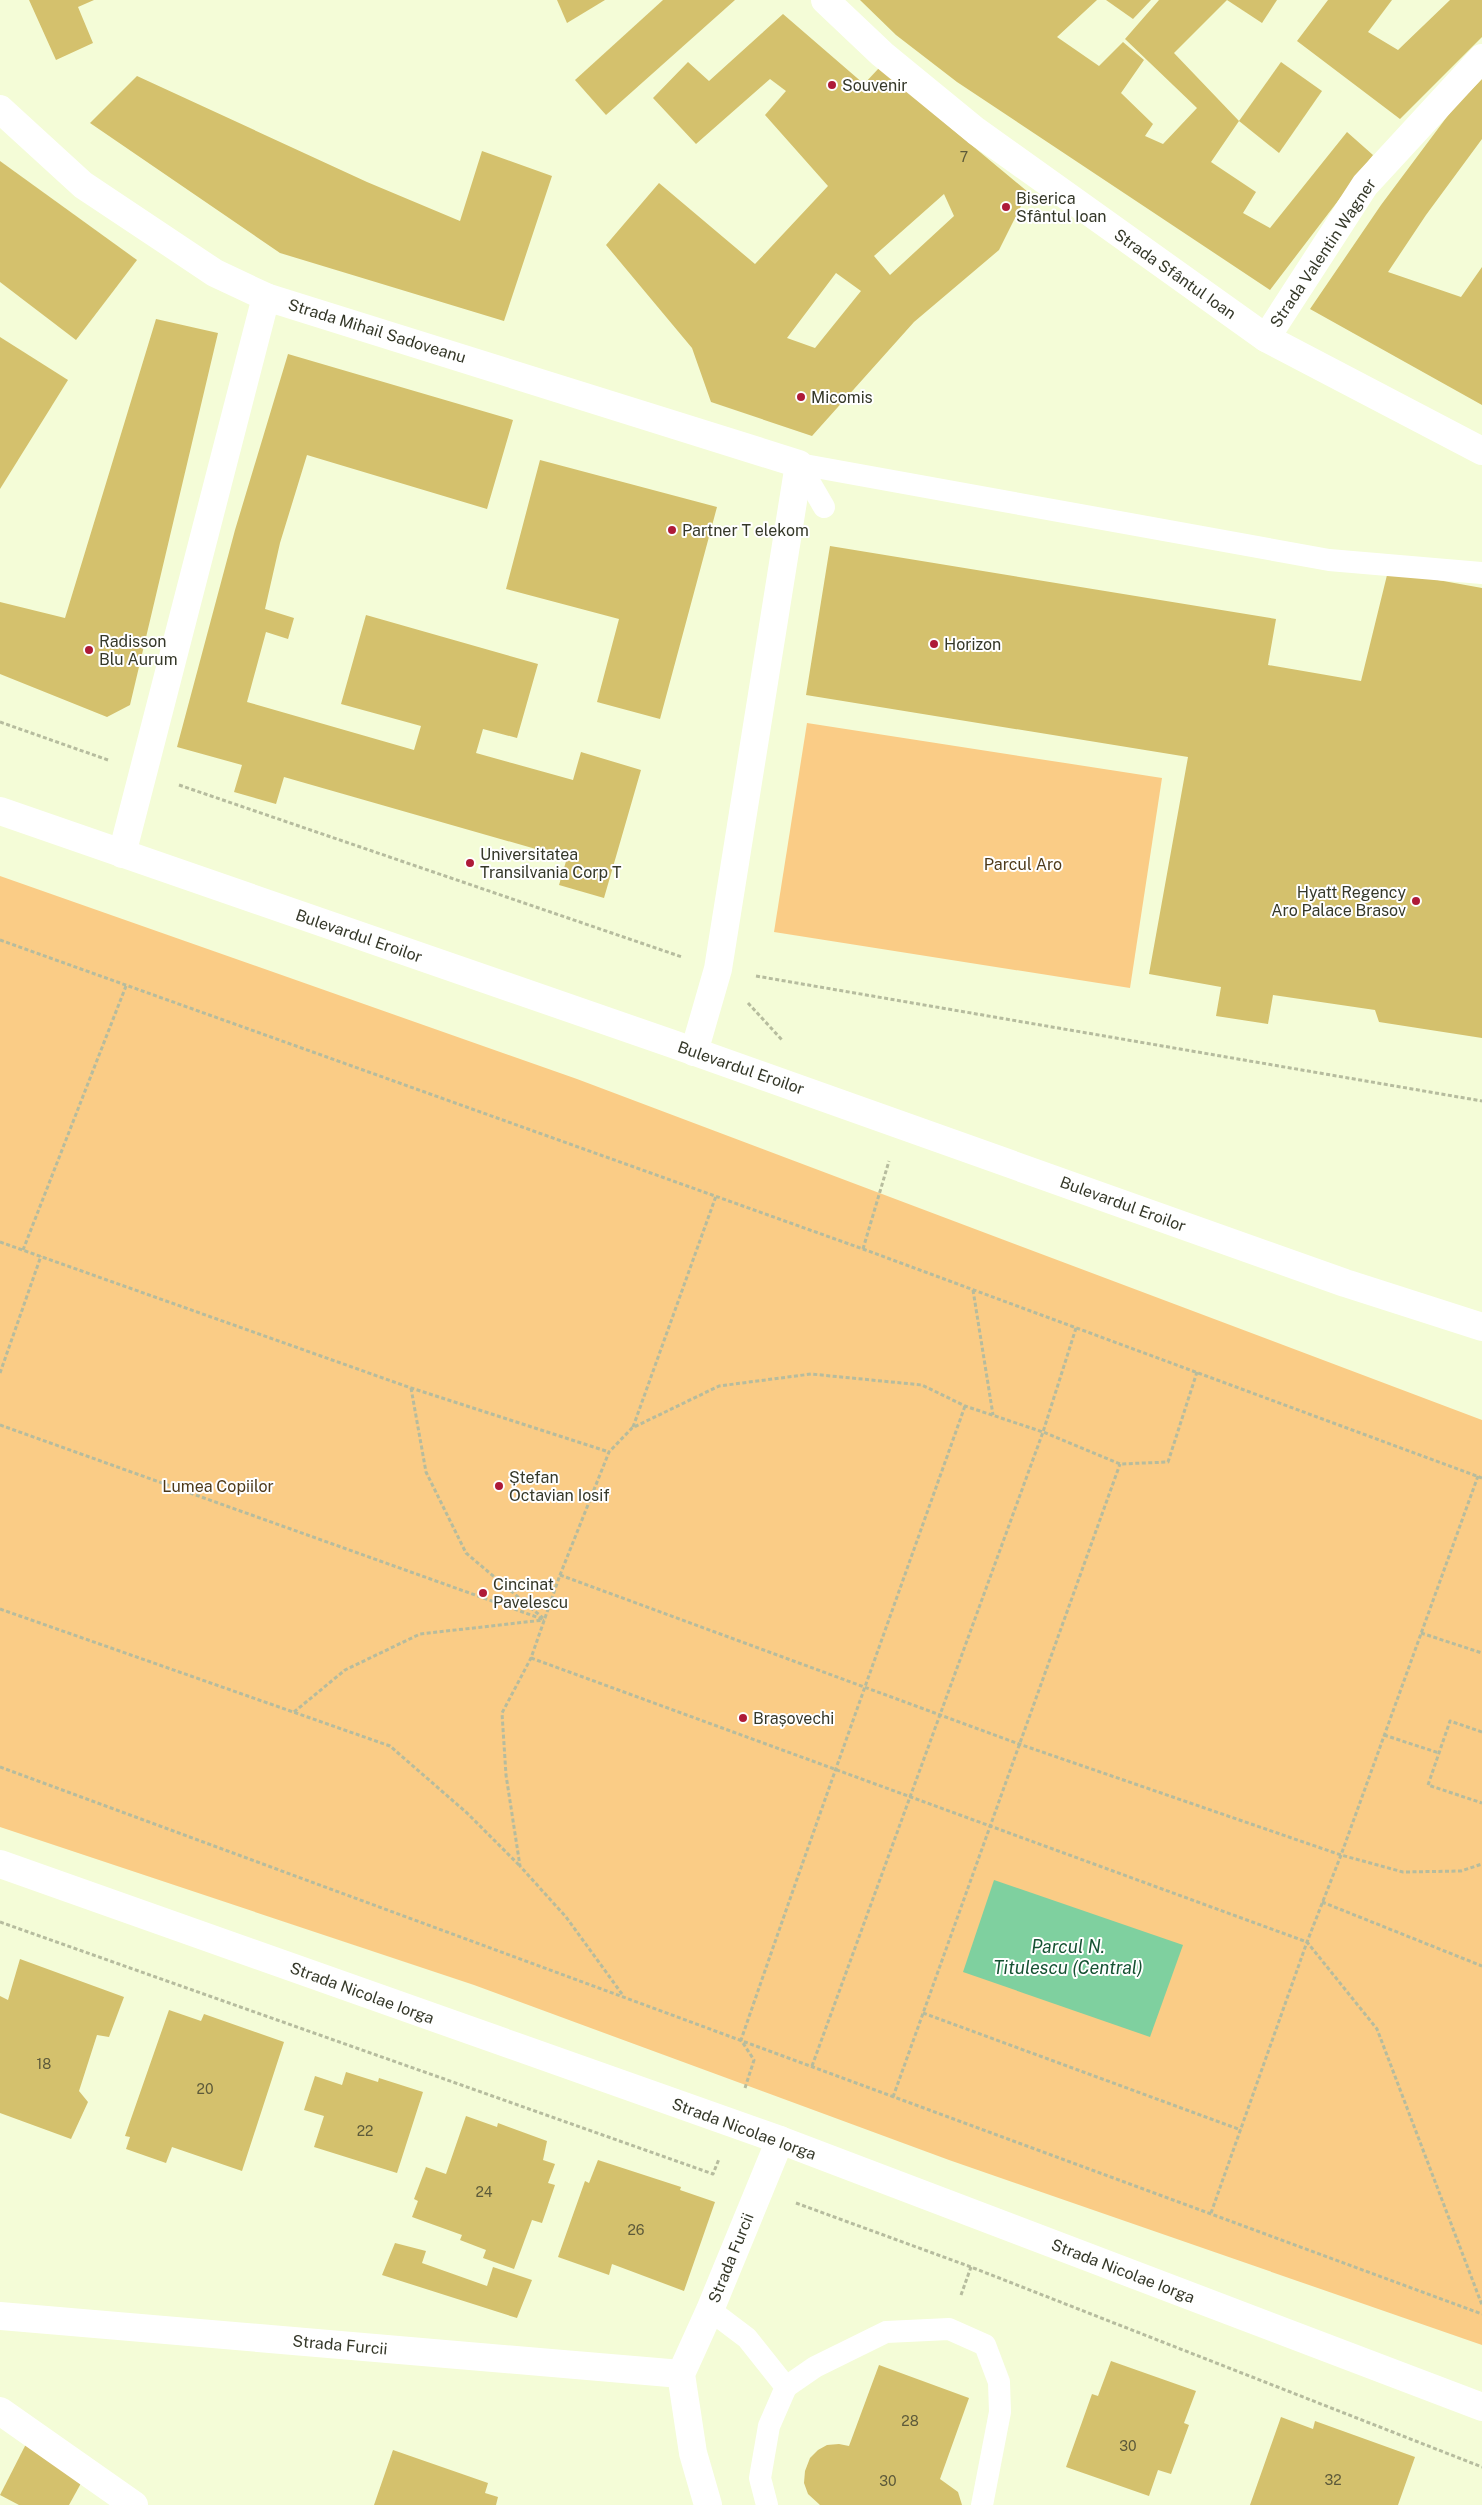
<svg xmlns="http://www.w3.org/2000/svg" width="1482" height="2505" font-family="'Public Sans',sans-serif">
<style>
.green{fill:#facc86}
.water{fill:#7fd09f}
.building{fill:#d4c16d;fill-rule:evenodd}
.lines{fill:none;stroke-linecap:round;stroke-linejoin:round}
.path{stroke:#b6bc9e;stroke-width:3;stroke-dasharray:4 2.5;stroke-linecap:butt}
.service{stroke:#fff;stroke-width:22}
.pedestrian{stroke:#fff;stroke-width:28}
.minor{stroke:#fff;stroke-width:28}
.primary{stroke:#fff;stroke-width:28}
.poi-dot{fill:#ae1a38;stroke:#fff;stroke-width:2}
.labels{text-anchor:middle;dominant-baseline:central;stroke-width:4;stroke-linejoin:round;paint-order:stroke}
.number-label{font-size:14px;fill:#5d5a3a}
.poi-label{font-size:16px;fill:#353829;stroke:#fff;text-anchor:start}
.street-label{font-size:16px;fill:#353829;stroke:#fff}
.park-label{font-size:16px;fill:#4e3a1a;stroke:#fff}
.water-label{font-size:18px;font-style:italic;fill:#155232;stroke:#fff}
</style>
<rect width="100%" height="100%" fill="#f4fcd7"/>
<!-- green -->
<g class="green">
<polygon points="807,723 1162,778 1130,988 774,932"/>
<polygon points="0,876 577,1079 1482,1420 1482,2345 949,2160 474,1985 0,1827"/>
</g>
<!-- water -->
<polygon class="water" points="994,1880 1183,1945 1150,2037 963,1972"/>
<!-- building -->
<g class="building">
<polygon points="29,0 94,0 78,7 93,43 56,60"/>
<polygon points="557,0 605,0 567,23"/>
<polygon points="663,0 735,0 606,115 575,80"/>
<polygon points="860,0 1097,0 1057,37 1099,66 1123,42 1144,60 1121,93 1153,124 1145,136 1163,144 1197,108 1125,39 1159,0 1227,0 1174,53 1239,121 1211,162 1256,192 1243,213 1270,228 1347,132 1373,155 1270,290 957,82 896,35"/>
<polygon points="1106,0 1151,0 1133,19"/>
<polygon points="1227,0 1277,0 1262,23"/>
<polygon points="1328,0 1392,0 1368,32 1398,50 1450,0 1482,0 1482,37 1400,119 1297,41"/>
<path d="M783 14 864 84 879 68 1028 192 999 250 914 322 812 436 711 402 692 348 606 245 659 183 755 264 828 186 765 115 786 91 770 79 696 144 653 98 688 62 709 81ZM944 194 954 216 890 275 874 256ZM836 273 861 291 815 348 787 338Z"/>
<polygon points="1281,62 1322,91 1279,153 1239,121"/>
<polygon points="137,76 367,182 460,221 482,151 552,176 504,321 280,253 90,123"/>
<polygon points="1482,79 1482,139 1426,215 1388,272 1461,297 1482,267 1482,405 1310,309 1381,205 1455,106"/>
<polygon points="0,161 137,260 76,340 0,282"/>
<polygon points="156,319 218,333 130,705 107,717 0,674 0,602 65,618"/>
<polygon points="0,337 68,380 0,489"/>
<polygon points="288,354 513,420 487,509 307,455 280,543 265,609 294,618 288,639 266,632 247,702 414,750 421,726 341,704 366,615 538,664 517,738 483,729 476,753 573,780 581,752 641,770 604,898 559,885 567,858 284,777 276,804 234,792 242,765 177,747 235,530"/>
<polygon points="540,460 717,507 660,719 597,702 619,619 506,589"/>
<polygon points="830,546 1276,619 1268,665 1361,681 1388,571 1482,588 1482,1038 1379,1022 1375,1010 1273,995 1268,1024 1216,1016 1221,987 1149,974 1188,757 806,695"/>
<polygon points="20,1959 124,1997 109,2037 97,2035 79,2091 88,2102 71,2139 0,2113 0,1996 8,2000"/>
<polygon points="169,2010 201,2021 204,2014 284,2042 242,2171 172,2147 166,2163 126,2149 130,2137 125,2136"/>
<polygon points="346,2072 378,2082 379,2078 423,2092 397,2173 314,2147 324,2116 304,2110 315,2076 342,2085"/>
<polygon points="466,2116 497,2127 498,2123 547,2141 543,2160 555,2164 548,2183 555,2185 542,2223 532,2220 514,2269 483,2258 486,2250 460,2240 462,2235 412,2217 418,2201 414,2199 426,2167 446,2174"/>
<polygon points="598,2160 681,2187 680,2190 715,2202 684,2291 612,2264 609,2275 558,2257 585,2181 589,2183"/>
<polygon points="395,2243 426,2251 422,2263 487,2286 493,2267 532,2280 517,2318 382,2275"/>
<polygon points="1111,2361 1196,2391 1184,2423 1189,2425 1171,2474 1158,2470 1149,2496 1066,2467 1092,2394 1098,2396"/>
<polygon points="879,2365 969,2398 940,2479 958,2492 962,2505 820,2505 808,2494 804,2483 805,2471 810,2458 818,2450 827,2445 839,2444 849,2446"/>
<polygon points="1281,2417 1313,2429 1315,2421 1415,2457 1398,2505 1250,2505"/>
<polygon points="26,2444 85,2476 69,2505 19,2505 0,2495"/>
<polygon points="393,2450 488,2483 485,2493 498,2497 496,2505 374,2505"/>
</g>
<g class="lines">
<!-- path -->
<g class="path">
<polyline points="0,722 108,760"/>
<polyline points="179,785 682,957"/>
<polyline points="0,940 863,1249 1482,1478"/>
<polyline points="756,976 1482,1101"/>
<polyline points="748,1003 783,1041"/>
<polyline points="0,1242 411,1388 609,1452"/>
<polyline points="863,1249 889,1161"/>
<polyline points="23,1250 126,986"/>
<polyline points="973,1290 993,1415"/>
<polyline points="0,1373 41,1256"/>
<polyline points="411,1388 426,1472 466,1553 543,1618"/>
<polyline points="0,1425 545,1620"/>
<polyline points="633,1427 716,1196"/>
<polyline points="560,1575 1019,1744 1341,1855 1403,1872 1461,1871 1482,1864"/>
<polyline points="0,1609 390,1746 467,1813 519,1865"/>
<polyline points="1421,1633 1482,1653"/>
<polyline points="531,1658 1307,1942 1377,2029 1482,2305"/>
<polyline points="294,1712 345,1670 420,1634 544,1620"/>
<polyline points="1482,1732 1450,1721 1428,1785 1482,1803"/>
<polyline points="1384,1735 1439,1753"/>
<polyline points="0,1767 1482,2314"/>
<polyline points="1322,1902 1482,1966"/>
<polyline points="0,1922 713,2174 719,2159"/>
<polyline points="622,1994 566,1917 520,1866 506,1775 502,1713 531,1658 560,1575 609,1452 632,1428 719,1386 811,1374 922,1385 965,1406 1043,1432 1120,1464 1168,1462 1197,1372"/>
<polyline points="923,2013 1241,2130"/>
<polyline points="812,2066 1043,1432 1076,1328"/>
<path d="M745 2088 754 2060 741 2040C814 1828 890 1617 965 1406"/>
<polyline points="893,2097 1120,1464"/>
<polyline points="796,2203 971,2267 1482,2467"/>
<polyline points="1211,2213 1307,1942 1341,1855 1478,1476"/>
<polyline points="961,2295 971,2267"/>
</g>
<!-- service -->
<g class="service">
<polyline points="799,464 1329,560 1482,573"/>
<polyline points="799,464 824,507"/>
<polyline points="710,2310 747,2338 786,2387 769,2426 760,2478 767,2505"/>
<polyline points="786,2387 815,2367 886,2332 949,2329 985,2345 999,2382 1000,2412 982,2505"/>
</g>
<!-- pedestrian -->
<g class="pedestrian">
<polyline points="825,0 882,54 976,131 1266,338 1482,451"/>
<polyline points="0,109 83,185 215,273 266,297"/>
<polyline points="1266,338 1365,185 1482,58"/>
</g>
<!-- minor -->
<g class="minor">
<polyline points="122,854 266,297 799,464 718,969 694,1052"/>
<polyline points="0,2316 681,2374"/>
<polyline points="0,2411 134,2505"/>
<polyline points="708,2505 693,2453 681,2374 710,2310 780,2140"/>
</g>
<!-- primary -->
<g class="primary">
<polyline points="0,811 670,1043 1345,1283 1482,1327"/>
<polyline points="0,1864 780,2140 1482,2407"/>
</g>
</g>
<!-- markers -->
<g class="poi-dot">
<circle cx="832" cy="85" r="5"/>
<circle cx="1006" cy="207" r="5"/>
<circle cx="801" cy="397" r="5"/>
<circle cx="672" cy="530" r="5"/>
<circle cx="934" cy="644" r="5"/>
<circle cx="89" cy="650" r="5"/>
<circle cx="470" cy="863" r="5"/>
<circle cx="1416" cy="901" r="5"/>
<circle cx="499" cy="1486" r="5"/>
<circle cx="483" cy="1593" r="5"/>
<circle cx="743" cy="1718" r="5"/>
</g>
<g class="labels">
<!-- number labels -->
<g class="number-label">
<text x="964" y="157">7</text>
<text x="44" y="2064">18</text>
<text x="205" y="2089">20</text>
<text x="365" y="2131">22</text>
<text x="484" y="2192">24</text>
<text x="636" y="2230">26</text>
<text x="910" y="2421">28</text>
<text x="1128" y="2446">30</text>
<text x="1333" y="2480">32</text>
<text x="888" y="2481">30</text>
</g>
<!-- poi labels -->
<g class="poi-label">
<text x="842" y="85">Souvenir</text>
<text x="1016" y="198">Biserica<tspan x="1016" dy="18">Sfântul Ioan</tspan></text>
<text x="811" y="397">Micomis</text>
<text x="682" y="530">Partner T elekom</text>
<text x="99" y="641">Radisson<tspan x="99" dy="18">Blu Aurum</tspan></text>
<text x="944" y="644">Horizon</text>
<text x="480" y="854">Universitatea<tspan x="480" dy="18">Transilvania Corp T</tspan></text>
<text x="1406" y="892" text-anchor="end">Hyatt Regency<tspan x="1406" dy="18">Aro Palace Brasov</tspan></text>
<text x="509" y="1477">Ștefan<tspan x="509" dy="18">Octavian Iosif</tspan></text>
<text x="493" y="1584">Cincinat<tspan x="493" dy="18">Pavelescu</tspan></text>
<text x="753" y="1718">Brașovechi</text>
</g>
<!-- street labels -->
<g class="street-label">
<text transform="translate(1323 253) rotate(-56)">Strada Valentin Wagner</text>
<text transform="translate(1175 274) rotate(35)">Strada Sfântul Ioan</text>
<text transform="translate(377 331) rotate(17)">Strada Mihail Sadoveanu</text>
<text transform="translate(359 936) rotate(19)">Bulevardul Eroilor</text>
<text transform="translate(741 1068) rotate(19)">Bulevardul Eroilor</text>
<text transform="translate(1123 1204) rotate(20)">Bulevardul Eroilor</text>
<text transform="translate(362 1993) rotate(20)">Strada Nicolae Iorga</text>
<text transform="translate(744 2129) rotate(20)">Strada Nicolae Iorga</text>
<text transform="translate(731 2258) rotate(-68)">Strada Furcii</text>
<text transform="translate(1123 2271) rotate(21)">Strada Nicolae Iorga</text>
<text transform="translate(340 2345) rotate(5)">Strada Furcii</text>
</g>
<!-- park labels -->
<g class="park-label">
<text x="1023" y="864">Parcul Aro</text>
<text x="218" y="1486">Lumea Copiilor</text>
</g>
<!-- water labels -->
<g class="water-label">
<text x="1068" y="1946">Parcul N.<tspan x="1068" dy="21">Titulescu (Central)</tspan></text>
</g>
</g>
</svg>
